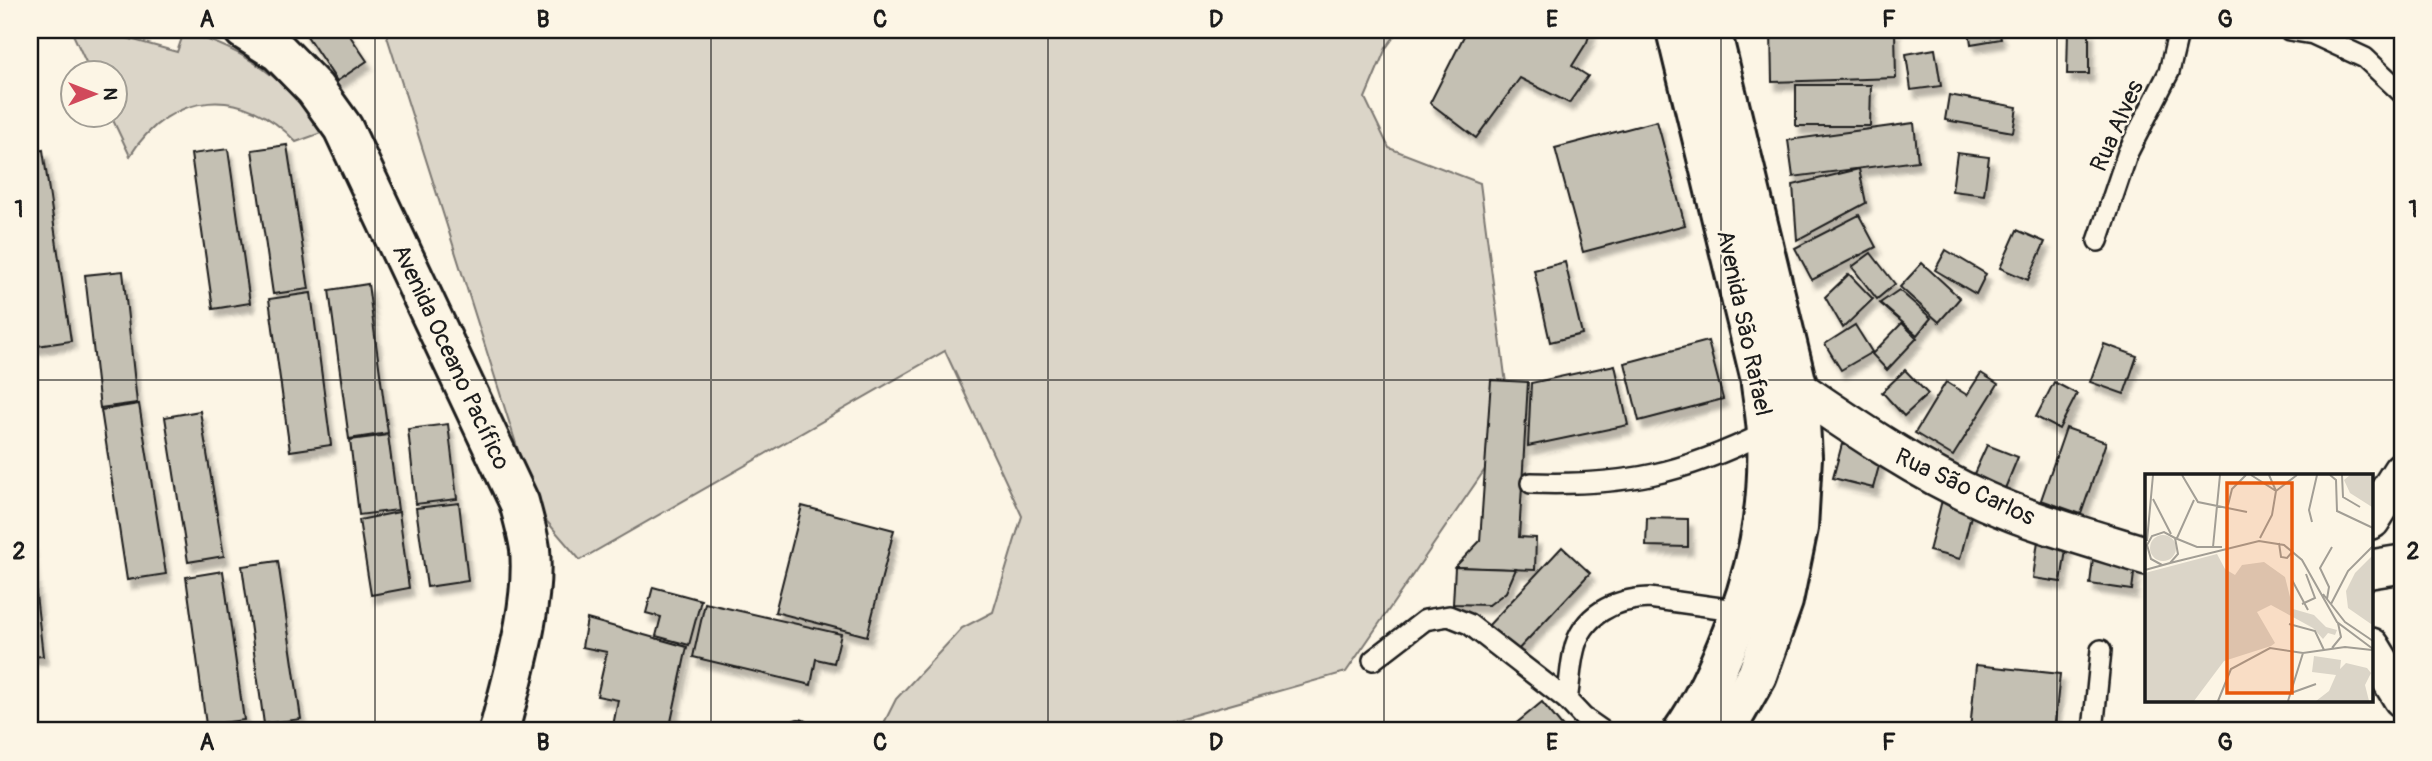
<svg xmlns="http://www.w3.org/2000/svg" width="2432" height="761" font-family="Pangolin,sans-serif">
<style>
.green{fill:#dbd5c8;stroke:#7c7872;stroke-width:2}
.building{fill:#c4c0b3;stroke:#1c1c1c;stroke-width:2;filter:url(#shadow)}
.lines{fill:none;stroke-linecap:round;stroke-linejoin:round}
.service-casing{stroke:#1c1c1c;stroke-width:24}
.minor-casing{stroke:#1c1c1c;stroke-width:42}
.tertiary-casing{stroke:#1c1c1c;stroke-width:44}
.secondary-casing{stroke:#1c1c1c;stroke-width:44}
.service{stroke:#fcf5e5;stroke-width:19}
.minor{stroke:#fcf5e5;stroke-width:37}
.tertiary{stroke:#fcf5e5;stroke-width:38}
.secondary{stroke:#fcf5e5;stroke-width:38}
.grid{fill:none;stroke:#1c1c1c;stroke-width:2;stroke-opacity:0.55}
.labels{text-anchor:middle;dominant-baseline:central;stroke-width:5;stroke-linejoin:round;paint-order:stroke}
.street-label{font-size:24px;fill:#1c1c1c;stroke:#fcf5e5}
.inset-road{fill:none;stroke:#a29e95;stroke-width:2}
.view{fill:#e8590c;fill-opacity:0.15;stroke:#e8590c;stroke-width:3.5}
.inset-edge{fill:none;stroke:#1c1c1c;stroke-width:3.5}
.neatline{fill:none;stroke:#1c1c1c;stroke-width:2.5}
.grid-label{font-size:23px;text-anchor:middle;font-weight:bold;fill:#1c1c1c}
</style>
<defs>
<filter id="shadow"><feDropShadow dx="4.5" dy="8" stdDeviation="2" flood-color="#0004"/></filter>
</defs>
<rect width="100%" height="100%" fill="#fcf5e5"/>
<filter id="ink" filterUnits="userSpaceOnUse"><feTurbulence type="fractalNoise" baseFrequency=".0143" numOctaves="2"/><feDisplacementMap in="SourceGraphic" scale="14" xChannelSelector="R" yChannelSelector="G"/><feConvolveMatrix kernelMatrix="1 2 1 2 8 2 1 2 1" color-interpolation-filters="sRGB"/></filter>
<g filter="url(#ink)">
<!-- green -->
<g class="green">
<path d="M71 30H98L177 52 184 32C246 50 287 78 321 133L296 142C244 85 171 90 130 156L111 116H116V74L91 73Z"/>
<polygon points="385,30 1399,30 1386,48 1365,98 1389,148 1480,183 1512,430 1346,672 1137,731 880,731 896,699 962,628 993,612 1022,516 945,351 580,560 537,510"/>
</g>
<!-- building -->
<g class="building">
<polygon points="303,30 346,30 367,61 337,81"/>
<polygon points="1467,30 1591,30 1587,42 1572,66 1588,76 1569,103 1520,78 1476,138 1430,103"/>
<polygon points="1771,30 1895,30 1896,78 1772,82"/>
<polygon points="1969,30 1999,30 2001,39 1971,44"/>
<polygon points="2068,30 2089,30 2089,74 2067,74"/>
<polygon points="1935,49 1941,86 1911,90 1906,54"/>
<polygon points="1796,85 1871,85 1870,126 1796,126"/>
<polygon points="1949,95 2017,107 2013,132 1945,120"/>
<polygon points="1657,121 1685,225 1583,252 1555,148"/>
<polygon points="1914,123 1918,161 1793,177 1788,140"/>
<polygon points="287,145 309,289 273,294 252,150"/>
<polygon points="228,149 250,303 213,309 191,154"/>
<polygon points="43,150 71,341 30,347 30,152"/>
<polygon points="1957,153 1989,157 1984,195 1952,191"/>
<polygon points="1859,169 1866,203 1797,240 1793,185"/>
<polygon points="1859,215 1876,247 1812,280 1795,248"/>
<polygon points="2017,230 2045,242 2028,280 2000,268"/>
<polygon points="1946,250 1986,274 1976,294 1935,270"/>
<polygon points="1871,253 1895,284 1877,299 1852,267"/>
<polygon points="1565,262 1582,334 1550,342 1534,270"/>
<polygon points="1922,263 1960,298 1939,322 1900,287"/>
<polygon points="123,271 137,403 100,408 85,275"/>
<polygon points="1849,274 1873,299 1843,328 1825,297"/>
<polygon points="368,284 388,433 349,439 329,290"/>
<polygon points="1899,290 1931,318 1917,335 1880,303"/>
<polygon points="311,293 331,445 290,451 269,299"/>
<polygon points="1902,323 1917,338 1887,370 1872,354"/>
<polygon points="1855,325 1872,352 1841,370 1825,344"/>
<polygon points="1708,341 1723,399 1639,421 1625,363"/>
<polygon points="2104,344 2137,356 2124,394 2090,382"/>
<polygon points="1615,365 1628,425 1528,446 1531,383"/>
<polygon points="1905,370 1928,394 1904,416 1882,392"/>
<polygon points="1981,373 1998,384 1953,456 1915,433 1946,382 1967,395"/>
<polygon points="1491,380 1528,382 1519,537 1536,538 1535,570 1455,567 1480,541"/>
<polygon points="2054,382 2077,394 2059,429 2036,417"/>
<polygon points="139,404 166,574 127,580 101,410"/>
<polygon points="200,411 224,556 188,562 165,417"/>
<polygon points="448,424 457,499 416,504 408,429"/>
<polygon points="2066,428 2106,442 2081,514 2041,500"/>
<polygon points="388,435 398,510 359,515 350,440"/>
<polygon points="1842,444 1882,455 1873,488 1833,478"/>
<polygon points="1987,445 2018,457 2004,491 1972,478"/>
<polygon points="1942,500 1973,508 1960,559 1929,551"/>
<polygon points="459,503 468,581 427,587 416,508"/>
<polygon points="802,506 894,530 867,636 775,612"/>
<polygon points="399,512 409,588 371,595 359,520"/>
<polygon points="1647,518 1688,519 1688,547 1646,546"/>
<polygon points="2039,533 2068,537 2061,582 2033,578"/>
<polygon points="30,542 43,656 30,657"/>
<polygon points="1562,547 1590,573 1515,653 1487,627"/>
<polygon points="2094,551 2136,557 2132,590 2090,584"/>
<polygon points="278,561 301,719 264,724 242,566"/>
<polygon points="1455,567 1516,569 1506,592 1489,605 1453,604"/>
<polygon points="223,571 244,720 206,725 186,577"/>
<polygon points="653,587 701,600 689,645 656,636 661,617 646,613"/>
<polygon points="705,603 841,634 834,663 816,659 811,685 693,657"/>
<polygon points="587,619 687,647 669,731 612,731 618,700 597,696 607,652 582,647"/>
<polygon points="1976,665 2060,674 2054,731 1970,731"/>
<polygon points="1542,702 1566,731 1507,731"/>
</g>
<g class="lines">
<defs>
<g id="service">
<polyline points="2289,30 2313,34 2365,58 2402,93"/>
<polyline points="2098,241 2128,152 2169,72 2179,30"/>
<path d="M1531 483C1626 486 1682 474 1767 432"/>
<polyline points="1373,660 1425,620 1449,616 1469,624 1567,700"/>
<polyline points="799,731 799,730"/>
<path d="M1603 731 1583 717 1567 700C1570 684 1570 667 1574 651 1582 614 1615 599 1649 598L1742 611"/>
<polyline points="2093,731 2101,650"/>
</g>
<g id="minor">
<path d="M1798 389C1858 430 1918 471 1985 501 2037 524 2093 539 2147 556"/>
<polyline points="2371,520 2402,471"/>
<polyline points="2371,569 2402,564"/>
<polyline points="2371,647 2402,698"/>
</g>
<path id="tertiary" d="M244 30 279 52 315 89 343 128 519 502C523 517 528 534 530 549 535 607 513 675 499 731"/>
<g id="secondary">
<path d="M1676 30 1760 376C1762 395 1766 414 1767 434 1770 511 1757 575 1727 646 1715 675 1701 706 1683 731"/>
<polyline points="1711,30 1798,389 1802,457 1798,528 1783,601 1757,675 1725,731"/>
</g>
</defs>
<!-- service casing -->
<use href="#service" class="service-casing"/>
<!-- minor casing -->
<use href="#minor" class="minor-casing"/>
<!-- tertiary casing -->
<use href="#tertiary" class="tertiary-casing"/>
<!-- secondary casing -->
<use href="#secondary" class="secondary-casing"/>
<!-- service -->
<use href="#service" class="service"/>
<!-- minor -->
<use href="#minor" class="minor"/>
<!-- tertiary -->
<use href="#tertiary" class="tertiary"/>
<!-- secondary -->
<use href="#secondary" class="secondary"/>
</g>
</g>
<!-- grid -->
<path class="grid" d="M375 30V731M711 30V731M1048 30V731M1384 30V731M1721 30V731M2057 30V731M30 380H2402"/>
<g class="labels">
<!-- street labels -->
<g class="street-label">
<text transform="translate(2117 126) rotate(-66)">Rua Alves</text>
<text transform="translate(1744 323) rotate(78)">Avenida São Rafael</text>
<text transform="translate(451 357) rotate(65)">Avenida Oceano Pacífico</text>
<text transform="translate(1965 487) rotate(25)">Rua São Carlos</text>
</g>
</g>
<!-- overview -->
<g transform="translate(2145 474)">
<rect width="228" height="228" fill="#fcf5e5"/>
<path d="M205 1H227V33L205 19 199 6ZM5 74a13 13 0 1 1 26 0a13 13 0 1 1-26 0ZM72 80 80 95 90 101 97 91 119 88 140 103 148 135 169 141 181 153 192 156 190 161 183 159 178 165 168 154 126 131 112 138 130 169 126 172 79 187 49 227H0V99ZM227 82 228 149 226 150 203 134 201 117 210 99ZM169 182 196 186 195 195 201 189 222 194 226 199 220 211 224 227H171L184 217 191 201 167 198Z" fill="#dbd5c8"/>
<path class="inset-road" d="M37 1 53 28 102 38M106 1 131 17 127 41 115 64M124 1 131 17 152 1M185 1 191 6 192 37 228 54M197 1 198 23 215 33M8 25 26 60M83 31 87 15 101 1M167 48 164 36 172 1M30 64 52 73H77M32 64 49 26M2 67 8 1M134 69 136 83 142 84 148 77M68 73 75 1M25 89 114 67 139 71 157 86 192 148 228 175M0 96 25 89 33 80 30 64 19 58 7 62 2 71 6 85 17 91M147 106 163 136M178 120 200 148 228 167M182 125 184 113 175 94 187 73M157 130 170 124 161 100M186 130 203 97 228 72M144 150 170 157 179 176M187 174 196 163 193 149M146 219 171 210M73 227 86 195 125 174 158 179 200 173 227 176M143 227 158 179"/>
<path class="view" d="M82 9H147V219H82Z"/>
<rect width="228" height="228" class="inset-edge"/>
</g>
<!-- margin -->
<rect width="2432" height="761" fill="none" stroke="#fcf5e5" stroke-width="77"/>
<!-- north arrow -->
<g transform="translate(94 94) rotate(90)"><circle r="33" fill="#fcf5e5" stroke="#a29e95" stroke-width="2"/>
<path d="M0-5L12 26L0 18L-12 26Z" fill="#d1495b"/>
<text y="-10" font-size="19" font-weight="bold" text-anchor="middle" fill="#1c1c1c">N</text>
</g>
<rect x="38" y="38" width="2356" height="684" class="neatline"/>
<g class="grid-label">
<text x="207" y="27">A</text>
<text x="543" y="27">B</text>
<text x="880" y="27">C</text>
<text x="1216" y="27">D</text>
<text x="1552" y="27">E</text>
<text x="1889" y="27">F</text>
<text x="2225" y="27">G</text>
<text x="19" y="217">1</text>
<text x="2413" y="217">1</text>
<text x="19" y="559">2</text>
<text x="2413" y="559">2</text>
<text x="207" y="750">A</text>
<text x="543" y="750">B</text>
<text x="880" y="750">C</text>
<text x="1216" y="750">D</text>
<text x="1552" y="750">E</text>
<text x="1889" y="750">F</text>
<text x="2225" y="750">G</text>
</g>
</svg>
